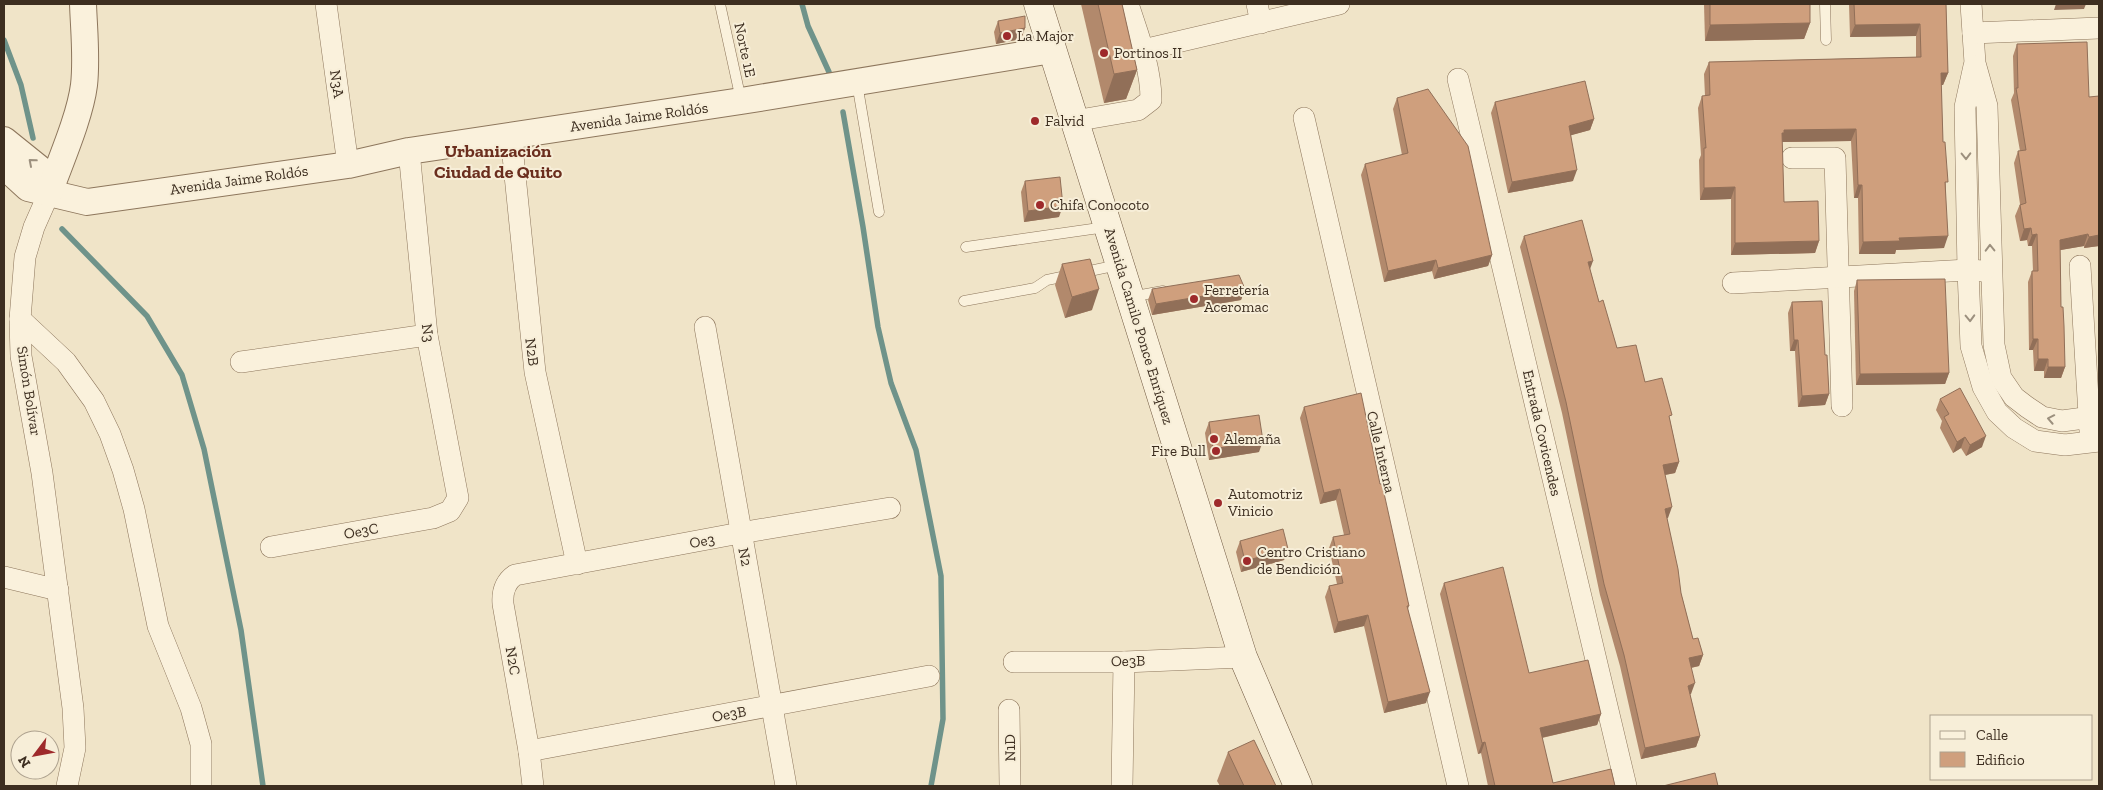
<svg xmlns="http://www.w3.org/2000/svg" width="2103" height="790" font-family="'Zilla Slab',serif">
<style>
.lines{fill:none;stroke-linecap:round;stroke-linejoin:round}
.stream{stroke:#6f938a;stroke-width:5.5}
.service-casing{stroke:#8d765c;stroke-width:11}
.minor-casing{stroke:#8d765c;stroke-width:22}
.tertiary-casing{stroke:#8d765c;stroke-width:28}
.secondary-casing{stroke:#6f573f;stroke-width:29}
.service{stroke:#faf1dc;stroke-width:10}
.minor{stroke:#faf1dc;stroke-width:21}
.tertiary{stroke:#faf1dc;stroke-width:26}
.secondary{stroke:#faf1dc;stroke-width:28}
.wall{fill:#b2896c}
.shaded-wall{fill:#916f58}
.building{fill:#cf9f7d;stroke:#916f58}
.oneway{stroke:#9c907e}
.poi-dot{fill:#9e2a2b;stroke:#f7eed8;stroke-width:2}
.labels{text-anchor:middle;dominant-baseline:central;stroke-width:4;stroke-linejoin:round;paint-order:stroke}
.poi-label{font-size:15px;fill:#3d2e20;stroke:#f7eed8;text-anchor:start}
.street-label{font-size:15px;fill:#3d2e20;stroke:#f7eed8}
.quarter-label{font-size:18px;font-weight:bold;fill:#6b2e1e;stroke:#f7eed8}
</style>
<rect width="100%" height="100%" fill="#f0e4c8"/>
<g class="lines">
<!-- stream -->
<g class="stream">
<polyline points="802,4 808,26 829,72"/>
<polyline points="4,40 21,85 33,138"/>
<polyline points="843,112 863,227 878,327 891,383 916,450 941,576 943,719 931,786"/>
<polyline points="62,229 147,316 182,375 204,449 241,630 263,786"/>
</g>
<defs>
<g id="service">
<polyline points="720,4 741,100"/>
<polyline points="1825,4 1826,40"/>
<polyline points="857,83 879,212"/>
<polyline points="966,247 1106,227"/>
<polyline points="1130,297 1163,291"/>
<polyline points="964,301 1035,288 1047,280 1118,265"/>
</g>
<g id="minor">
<polyline points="326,4 348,165"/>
<polyline points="1257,4 1261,23"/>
<polyline points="1971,4 1975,63 1987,106 1994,345 2001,378 2014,397 2027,407 2042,417 2062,421 2099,416"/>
<polyline points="1973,33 2099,28"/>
<polyline points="1143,50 1339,4"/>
<polyline points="1974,66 1965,107 1968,270 1971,346 1983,387 1997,412 2014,428 2035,441 2065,445 2099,441"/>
<polyline points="1458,79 1626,786"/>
<polyline points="1304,118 1458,786"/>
<path d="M1074 121 1138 110 1151 100C1151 67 1138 35 1128 4"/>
<polyline points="511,136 535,372 577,564"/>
<polyline points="1792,158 1835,158 1842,406"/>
<polyline points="49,193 34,227 25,257 20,319 21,356 42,473 73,708 75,748 67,786"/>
<polyline points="2080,266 2090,431"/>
<polyline points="1733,283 1968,270 1983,271"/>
<polyline points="20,319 66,362 94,401 110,434 123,470 134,509 158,626 191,708 201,744 201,785"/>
<polyline points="705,327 786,786"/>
<polyline points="241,362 427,335"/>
<polyline points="271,547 433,518 450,511 458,498 427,335 409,151"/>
<polyline points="4,577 58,590"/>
<polyline points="1014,662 1124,662 1243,657"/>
<polyline points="1009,710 1010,786"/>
<polyline points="529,751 929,676"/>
<path d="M533 786 529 751 503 604C502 592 505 582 515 575L740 533 890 508"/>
<polyline points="1122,786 1124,662"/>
</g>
<g id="tertiary">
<polyline points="4,140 40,169 49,193"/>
<polyline points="4,166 28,188 87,202 348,165 409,151 741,101 1052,50"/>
<path d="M49 193C60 162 80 117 84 85 87 59 84 31 83 4"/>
</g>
<polyline id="secondary" points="1038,4 1243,657 1298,786"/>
</defs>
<!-- service casing -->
<use href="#service" class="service-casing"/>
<!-- minor casing -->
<use href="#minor" class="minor-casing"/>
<!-- tertiary casing -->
<use href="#tertiary" class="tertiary-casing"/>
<!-- secondary casing -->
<use href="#secondary" class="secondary-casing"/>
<!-- service -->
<use href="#service" class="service"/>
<!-- minor -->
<use href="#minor" class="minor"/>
<!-- tertiary -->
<use href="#tertiary" class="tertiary"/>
<!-- secondary -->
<use href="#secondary" class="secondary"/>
</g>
<!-- wall -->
<g class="wall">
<polygon points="1081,4 1122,4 1137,70 1126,99 1104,103"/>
<polygon points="1704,4 1810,4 1810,23 1804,39 1705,41"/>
<polygon points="1849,4 1946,4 1948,73 1943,85 1941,85 1943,142 1946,188 1944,248 1896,250 1895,254 1859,254 1858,198 1854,198 1851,141 1782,142 1784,202 1819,241 1815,253 1731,255 1731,199 1700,200 1699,160 1701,155 1698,108 1702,96 1705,96 1704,74 1709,62 1916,57 1916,36 1850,37"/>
<polygon points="998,21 1025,28 1021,39 996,44 994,32"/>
<polygon points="2017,44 2089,97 2099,246 2084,248 2084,246 2060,250 2061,307 2065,367 2061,378 2044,378 2044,371 2034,371 2033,350 2029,350 2028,282 2032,271 2033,271 2032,246 2028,246 2027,240 2020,241 2015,216 2020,204 2014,163 2018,151 2020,151 2011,100 2014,93 2013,56"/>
<polygon points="1397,98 1492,255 1488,266 1434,279 1432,271 1384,282 1361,175 1365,164 1402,155 1393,109"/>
<polygon points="1495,102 1594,119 1590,130 1571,135 1573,181 1508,193 1491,113"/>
<polygon points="1025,181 1059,217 1024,222 1021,192"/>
<polygon points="1524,236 1590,269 1599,302 1617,348 1645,382 1670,420 1679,462 1675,473 1665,475 1668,518 1667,518 1681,593 1693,639 1703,655 1699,666 1691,668 1690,694 1700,736 1696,747 1641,759 1620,666 1600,595 1562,413 1520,247"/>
<polygon points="1062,264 1092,310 1065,318 1055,285"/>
<polygon points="1857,280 1949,373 1945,384 1856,385 1854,291"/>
<polygon points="1152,289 1245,289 1241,300 1152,315 1148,300"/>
<polygon points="1792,302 1825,355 1829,394 1825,405 1798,407 1795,351 1790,351 1788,313"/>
<polygon points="1940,399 1982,447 1966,456 1961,448 1953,453 1940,428 1942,421 1936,410"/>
<polygon points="1304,407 1380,484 1409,606 1408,609 1426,703 1384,713 1364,626 1334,633 1325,597 1329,586 1337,584 1329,548 1333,537 1344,535 1336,500 1320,504 1300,418"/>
<polygon points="1209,422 1259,452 1209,460 1205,433"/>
<polygon points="1240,541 1288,549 1284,560 1241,572 1236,552"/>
<polygon points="1444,583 1529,673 1601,714 1597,725 1542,738 1553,783 1615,786 1488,786 1481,753 1478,754 1440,594"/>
<polygon points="1228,752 1276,786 1220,786 1217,781"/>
</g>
<!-- shaded-wall -->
<g class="shaded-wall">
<polygon points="2056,4 2086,4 2084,9 2054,10"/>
<polygon points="1810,23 1804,39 1705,41 1710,25"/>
<polygon points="1920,24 1916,36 1850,37 1855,25"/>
<polygon points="1025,28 1021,39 996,44 1000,33"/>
<polygon points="1137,70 1126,99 1104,103 1114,74"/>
<polygon points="1941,73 1948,73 1943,85 1937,85"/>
<polygon points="1594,119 1590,130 1565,137 1569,126"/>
<polygon points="1856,129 1851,141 1781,142 1782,133 1784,130"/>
<polygon points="1577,170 1573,181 1508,193 1512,182"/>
<polygon points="1858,185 1862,185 1858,198 1854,198"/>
<polygon points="1735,187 1731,199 1700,200 1704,188"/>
<polygon points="1063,206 1059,217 1024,222 1028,211"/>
<polygon points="2031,228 2027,240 2020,241 2024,229"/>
<polygon points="2037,234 2032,246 2028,246 2032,235"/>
<polygon points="2088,234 2084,246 2055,251 2060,240"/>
<polygon points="2099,235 2099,246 2084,248 2089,237"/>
<polygon points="1948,236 1944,248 1896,250 1895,254 1859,254 1863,242 1899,238"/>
<polygon points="1819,241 1815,253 1731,255 1735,243"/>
<polygon points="1492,255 1488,266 1434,279 1438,268"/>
<polygon points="1436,260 1432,271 1384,282 1388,271"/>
<polygon points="1593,261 1589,272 1588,262"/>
<polygon points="1099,289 1092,310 1065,318 1072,297"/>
<polygon points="1245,289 1241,300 1152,315 1156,304"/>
<polygon points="2033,339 2038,339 2033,350 2029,350"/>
<polygon points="1794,340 1798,340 1795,351 1790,351"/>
<polygon points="2038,359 2048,359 2044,371 2034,371"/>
<polygon points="2048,367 2065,367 2061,378 2044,378"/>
<polygon points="1949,373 1945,384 1856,385 1860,374"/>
<polygon points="1829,394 1825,405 1798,407 1802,396"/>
<polygon points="1986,436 1982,447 1966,456 1970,445"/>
<polygon points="1965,437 1961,448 1953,453 1957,442"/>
<polygon points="1263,441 1259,452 1209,460 1213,449"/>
<polygon points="1679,462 1675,473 1659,476 1663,465"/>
<polygon points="1340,489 1336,500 1320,504 1324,493"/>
<polygon points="1672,507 1668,518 1661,520 1665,509"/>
<polygon points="1288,549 1284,560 1241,572 1245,561"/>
<polygon points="1368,615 1364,626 1334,633 1338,622"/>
<polygon points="1703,655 1699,666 1685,669 1689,658"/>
<polygon points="1695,683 1691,694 1684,696 1688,686"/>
<polygon points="1430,692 1426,703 1384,713 1388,702"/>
<polygon points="1601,714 1597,725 1536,739 1540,728"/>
<polygon points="1700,736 1696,747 1641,759 1645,748"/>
<polygon points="1485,742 1481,753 1478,754 1482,743"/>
</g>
<!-- building -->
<g class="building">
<polygon points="1098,4 1122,4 1137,70 1114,74"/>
<polygon points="1710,4 1810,4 1810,23 1710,25"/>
<polygon points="1854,4 1946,4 1948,73 1941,73 1943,142 1945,142 1948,182 1945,182 1948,236 1899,238 1900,241 1863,242 1862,185 1858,185 1856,129 1784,130 1784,133 1782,133 1784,202 1818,201 1819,241 1735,243 1735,187 1704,188 1704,148 1706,148 1702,96 1710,95 1709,62 1921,57 1920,24 1855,25"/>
<polygon points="1025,16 1025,28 1000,33 998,21"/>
<polygon points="2087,42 2089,97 2099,96 2099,235 2089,237 2088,234 2060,240 2061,307 2063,307 2064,326 2065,367 2048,367 2048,359 2038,359 2038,339 2033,339 2032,271 2038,271 2037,234 2032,235 2031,228 2024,229 2020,205 2026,203 2018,151 2026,150 2016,88 2018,88 2017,44"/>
<polygon points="1585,81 1594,119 1569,126 1577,170 1512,182 1495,102"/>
<polygon points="1428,89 1468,146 1492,255 1438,268 1436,260 1388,271 1365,164 1408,153 1397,98"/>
<polygon points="1060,177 1063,206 1028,211 1025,181"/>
<polygon points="1582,220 1593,261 1588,262 1599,302 1603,300 1617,348 1636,345 1645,382 1662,378 1672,415 1669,416 1679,462 1663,465 1672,507 1665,509 1678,569 1681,593 1693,639 1698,638 1703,655 1689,658 1695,683 1688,686 1700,736 1645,748 1624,655 1604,584 1566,402 1524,236"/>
<polygon points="1090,259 1099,289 1072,297 1062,264"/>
<polygon points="1239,275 1245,289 1156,304 1152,289"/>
<polygon points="1945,279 1949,373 1860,374 1857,280"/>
<polygon points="1822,301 1825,355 1827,355 1829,394 1802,396 1798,340 1794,340 1792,302"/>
<polygon points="1960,388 1986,436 1970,445 1965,437 1957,442 1944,417 1949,414 1940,399"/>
<polygon points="1361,393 1380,484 1382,484 1409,606 1407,606 1430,692 1388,702 1368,615 1338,622 1329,586 1343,583 1333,537 1350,534 1340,489 1324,493 1304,407"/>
<polygon points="1259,415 1263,441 1213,449 1209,422"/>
<polygon points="1283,529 1288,549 1245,561 1240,541"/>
<polygon points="1503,567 1529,673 1588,660 1601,714 1540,728 1553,783 1611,769 1615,786 1495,786 1485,742 1482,743 1444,583"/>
<polygon points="1254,740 1276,786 1244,786 1228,752"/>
<polygon points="1715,773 1718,786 1663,786"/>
</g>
<!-- one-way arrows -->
<defs><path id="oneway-chevron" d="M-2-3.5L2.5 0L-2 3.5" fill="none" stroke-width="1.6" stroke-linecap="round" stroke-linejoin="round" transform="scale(1.25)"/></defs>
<g class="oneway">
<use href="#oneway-chevron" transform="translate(1966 156) rotate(89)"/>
<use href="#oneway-chevron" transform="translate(32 162) rotate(-139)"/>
<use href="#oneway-chevron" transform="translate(1990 248) rotate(-91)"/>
<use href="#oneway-chevron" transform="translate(1970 318) rotate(88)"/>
<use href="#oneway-chevron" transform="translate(2051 419) rotate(-169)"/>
</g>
<!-- markers -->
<g class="poi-dot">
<circle cx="1007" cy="36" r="5"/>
<circle cx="1104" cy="53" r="5"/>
<circle cx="1035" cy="121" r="5"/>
<circle cx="1040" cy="205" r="5"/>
<circle cx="1194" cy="299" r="5"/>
<circle cx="1214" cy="439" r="5"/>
<circle cx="1216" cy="451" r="5"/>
<circle cx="1218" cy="503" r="5"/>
<circle cx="1247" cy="561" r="5"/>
</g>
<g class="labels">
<!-- poi labels -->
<g class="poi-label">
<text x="1017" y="36">La Major</text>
<text x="1114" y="53">Portinos II</text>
<text x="1045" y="121">Falvid</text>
<text x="1050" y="205">Chifa Conocoto</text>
<text x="1204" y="290">Ferretería<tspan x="1204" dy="17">Aceromac</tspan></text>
<text x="1224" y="439">Alemaña</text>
<text x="1206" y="451" text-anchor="end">Fire Bull</text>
<text x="1228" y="494">Automotriz<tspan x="1228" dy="17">Vinicio</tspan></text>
<text x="1257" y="552">Centro Cristiano<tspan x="1257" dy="17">de Bendición</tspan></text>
</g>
<!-- street labels -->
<g class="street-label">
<text transform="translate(745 50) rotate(78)">Norte 1E</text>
<text transform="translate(337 84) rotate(82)">N3A</text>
<text transform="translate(639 117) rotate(-8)">Avenida Jaime Roldós</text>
<text transform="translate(239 180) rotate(-8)">Avenida Jaime Roldós</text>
<text transform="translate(1139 326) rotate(73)">Avenida Camilo Ponce Enríquez</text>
<text transform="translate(428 333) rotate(82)">N3</text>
<text transform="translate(532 352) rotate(83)">N2B</text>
<text transform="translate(29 391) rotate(81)">Simón Bolívar</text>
<text transform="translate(1542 433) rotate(77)">Entrada Covicendes</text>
<text transform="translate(1381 452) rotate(77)">Calle Interna</text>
<text transform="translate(361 531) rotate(-10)">Oe3C</text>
<text transform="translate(702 541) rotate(-11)">Oe3</text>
<text transform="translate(745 557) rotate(79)">N2</text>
<text transform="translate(513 661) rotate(80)">N2C</text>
<text transform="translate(1128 661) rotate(-1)">Oe3B</text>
<text transform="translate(729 714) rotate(-10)">Oe3B</text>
<text transform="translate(1010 748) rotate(-91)">N1D</text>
</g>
<!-- quarter labels -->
<g class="quarter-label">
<text x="498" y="151">Urbanización<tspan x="498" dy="21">Ciudad de Quito</tspan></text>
</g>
</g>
<!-- border -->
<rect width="2103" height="790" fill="none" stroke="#3d2e20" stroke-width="10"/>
<!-- legend -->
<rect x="1930" y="715" width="162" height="65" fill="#f7eed8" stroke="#ada18e"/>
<rect x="1940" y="731" width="25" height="8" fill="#faf1dc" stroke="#ada18e"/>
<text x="1976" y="740" font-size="15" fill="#3d2e20">Calle</text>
<rect x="1940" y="752" width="25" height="15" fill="#cf9f7d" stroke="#ada18e"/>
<text x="1976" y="765" font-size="15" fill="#3d2e20">Edificio</text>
<!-- north arrow -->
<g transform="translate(35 755) rotate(238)"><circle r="24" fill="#f7eed8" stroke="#ada18e"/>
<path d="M0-4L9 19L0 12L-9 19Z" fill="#9e2a2b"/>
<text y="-8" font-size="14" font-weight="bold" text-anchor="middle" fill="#3d2e20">N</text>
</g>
</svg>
